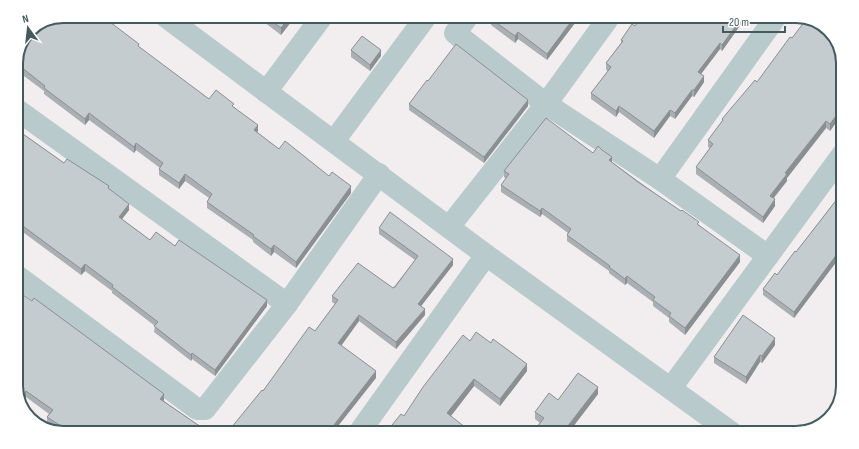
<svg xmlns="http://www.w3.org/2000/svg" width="859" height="449" font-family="'Sofia Sans Condensed',sans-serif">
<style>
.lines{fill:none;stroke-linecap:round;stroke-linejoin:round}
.minor{stroke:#b9cacd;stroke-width:22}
.wall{fill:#a9afb2}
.shaded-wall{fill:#8a8f91}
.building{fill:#c5cccf;stroke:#8a8f91}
.rim{fill:none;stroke:#455a5e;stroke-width:2}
</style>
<rect width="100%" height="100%" fill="#f2eeef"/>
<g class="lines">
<!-- minor -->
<g class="minor">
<polyline points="166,17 486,255 732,433"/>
<polyline points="466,19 455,33 546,104 607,20"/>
<polyline points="266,92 321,18"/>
<polyline points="16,109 287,304"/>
<polyline points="334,141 425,18"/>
<polyline points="660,179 773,21"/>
<polyline points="449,227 546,104 660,179 768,256"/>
<polyline points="16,275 197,409 205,409 287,304 379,174"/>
<polyline points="671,388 842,155"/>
<polyline points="361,430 486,255"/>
</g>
</g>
<!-- wall -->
<g class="wall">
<polygon points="264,17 294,18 281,35 264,22"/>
<polygon points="492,19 578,19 547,60 518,39 515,43 491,25"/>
<polygon points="744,20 722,51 720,49 701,74 704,82 694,97 692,96 675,119 670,116 654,138 619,112 616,117 591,99 591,93 608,71 606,70 606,63 621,43 621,40 635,26"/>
<polygon points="139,48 209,99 234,107 258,131 257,132 279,149 351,193 296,268 274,252 271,256 253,242 253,240 207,208 207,202 209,198 185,181 179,189 159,175 159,169 160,168 136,150 134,153 89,120 85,125 44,94 44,91 16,70 16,60"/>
<polygon points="351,50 381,56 370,71 351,57"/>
<polygon points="428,81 528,106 484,163 409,110 409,104"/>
<polygon points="842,108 842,114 830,131 826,128 787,178 787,181 774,198 775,206 763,223 696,174 696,167 710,148 708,147 708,140 722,121 722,119"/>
<polygon points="16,129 64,163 109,189 129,210 122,219 150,240 175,246 267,306 215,376 192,359 191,361 154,332 155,326 112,293 112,291 85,271 81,275 16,227"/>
<polygon points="593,153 612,162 699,225 740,262 685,335 669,322 669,318 653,306 653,302 627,283 625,285 609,273 609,271 567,241 567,235 568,233 542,214 540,217 501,192 501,185 506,179 504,177 504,171"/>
<polygon points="841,194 840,257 794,318 763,295 763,289 777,275 796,252"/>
<polygon points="379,228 453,265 421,306 425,315 396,349 359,321 341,346 376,378 231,428 315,331 335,304 332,302 332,296 393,288 415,260 379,234"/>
<polygon points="470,341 527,371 500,406 474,386 451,416 404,416"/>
<polygon points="775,345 762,363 760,362 746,384 714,363 714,357"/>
<polygon points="16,389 164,400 164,401 204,429 54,428 47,423 47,417 49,414 26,397 21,404"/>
<polygon points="598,394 569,432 537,431 537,427 540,423 535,419 535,412 558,400"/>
</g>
<!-- shaded-wall -->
<g class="shaded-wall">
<polygon points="289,17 294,18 281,35 281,28"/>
<polygon points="573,19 578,19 547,60 547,54"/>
<polygon points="740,20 744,20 722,51 722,45"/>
<polygon points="518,32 518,39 515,43 515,36"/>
<polygon points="720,43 720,49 698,78 698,72"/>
<polygon points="381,50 381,56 370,71 370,65"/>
<polygon points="704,76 704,82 694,97 694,90"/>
<polygon points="692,90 692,96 675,119 675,113"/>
<polygon points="528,100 528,106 484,163 484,157"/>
<polygon points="842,100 842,114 830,131 830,124 839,105"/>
<polygon points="619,106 619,112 616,117 616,111"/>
<polygon points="670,110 670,116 654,138 654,131"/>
<polygon points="89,113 89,120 85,125 85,119"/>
<polygon points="826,121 826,128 787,178 787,181 770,202 770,196 785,173"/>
<polygon points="258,125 258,131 254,136 254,130"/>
<polygon points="136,143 136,150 134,153 134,147"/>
<polygon points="612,157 612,163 609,160"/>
<polygon points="185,174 185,181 179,189 179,183"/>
<polygon points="351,186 351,193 296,268 296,262"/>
<polygon points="775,199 775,206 763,223 763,217"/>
<polygon points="129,204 129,210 119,223 119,217"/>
<polygon points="542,208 542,214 540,217 540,211"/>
<polygon points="274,245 274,252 271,256 271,249"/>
<polygon points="840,250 840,257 794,318 794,312"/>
<polygon points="740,255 740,262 685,335 685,328"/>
<polygon points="453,259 453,265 418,310 418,304"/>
<polygon points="85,264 85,271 81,275 81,269"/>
<polygon points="627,276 627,283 625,285 625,279"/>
<polygon points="267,300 267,306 215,376 215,370"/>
<polygon points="425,309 425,315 396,349 396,342"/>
<polygon points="359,315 359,321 338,350 338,343"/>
<polygon points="775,338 775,345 762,363 762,356"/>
<polygon points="192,353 192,359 191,361 191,355"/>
<polygon points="760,355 760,362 746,384 746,377"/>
<polygon points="527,364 527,371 500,406 500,399"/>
<polygon points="376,371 376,378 335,430 330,430"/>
<polygon points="474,379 474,386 447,421 447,413"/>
<polygon points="598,387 598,394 569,432 564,431"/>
<polygon points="26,391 26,397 21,404 20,399"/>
<polygon points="164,394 164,400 160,405 160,399"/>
</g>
<!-- building -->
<g class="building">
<polygon points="63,16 102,16 139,44 138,46 209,99 216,90 234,104 232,106 258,125 254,130 279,149 285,141 329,176 332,172 351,186 296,262 274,245 271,249 253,236 254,235 207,202 212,194 185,174 179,183 159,169 163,163 136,143 134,147 89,113 85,119 44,88 45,86 16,63 16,60 30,30"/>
<polygon points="266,17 289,17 281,28"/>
<polygon points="491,19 573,19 547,54 518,32 515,36"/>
<polygon points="639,20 740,20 722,45 720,43 698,72 704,76 694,90 692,90 675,113 670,110 654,131 619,106 616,111 591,93 611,67 606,63 623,41 621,40 632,24 635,26"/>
<polygon points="805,21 817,21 835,37 843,60 842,100 839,105 842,108 830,124 826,121 785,173 787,174 770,196 775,199 763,217 696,167 713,144 708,140 723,120 722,119 755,80 757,82 790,37 792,38"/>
<polygon points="362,36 381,50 370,65 351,50"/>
<polygon points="456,44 528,100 484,157 409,104 427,80 428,81"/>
<polygon points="546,118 593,153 598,146 602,150 612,157 609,160 638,182 681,211 682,210 699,222 697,224 740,255 685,328 669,316 671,313 653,300 655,297 627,276 625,279 609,267 610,266 567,235 571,229 542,208 540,211 501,185 509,174 504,171"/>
<polygon points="16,129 64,163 67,159 109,186 108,188 129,204 119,217 150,240 156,232 175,246 179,240 267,300 215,370 192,353 191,355 154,326 158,322 112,287 113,285 85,264 81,269 16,221"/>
<polygon points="841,194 840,250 794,312 763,289 775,273 777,275 795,251 796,252"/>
<polygon points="390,212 453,259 418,304 425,309 396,342 359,315 338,343 376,371 330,430 227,429 231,428 262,390 263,391 309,327 315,331 338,300 332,296 358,263 393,288 395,287 418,256 379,228"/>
<polygon points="16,290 32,301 34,298 164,394 160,399 204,429 64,428 47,417 53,410 26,391 20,399 19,398 16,389"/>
<polygon points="743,315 775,338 762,356 760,355 746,377 714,357"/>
<polygon points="476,332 491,343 493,339 527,364 500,399 474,379 447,413 470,431 388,430 401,414 404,416 423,387 463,335 470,341"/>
<polygon points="578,373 598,387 564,431 543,431 537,427 544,418 535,412 549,393 558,400"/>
</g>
<!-- crop -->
<path d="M0 0H859V449H0ZM63 23H796A40 40 0 0 1 836 63V386A40 40 0 0 1 796 426H63A40 40 0 0 1 23 386V63A40 40 0 0 1 63 23Z" fill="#fff" fill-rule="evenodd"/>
<path class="rim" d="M63 23H796A40 40 0 0 1 836 63V386A40 40 0 0 1 796 426H63A40 40 0 0 1 23 386V63A40 40 0 0 1 63 23Z"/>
<!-- north arrow -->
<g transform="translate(28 28) rotate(345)" stroke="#ffffff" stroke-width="3" paint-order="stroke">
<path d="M0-3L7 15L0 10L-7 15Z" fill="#455a5e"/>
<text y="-6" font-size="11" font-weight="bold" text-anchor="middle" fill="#455a5e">N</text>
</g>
<!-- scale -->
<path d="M723 26v6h62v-6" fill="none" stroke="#455a5e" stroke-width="2"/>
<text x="729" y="26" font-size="12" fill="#455a5e" stroke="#ffffff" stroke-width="3" paint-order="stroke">20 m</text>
</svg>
